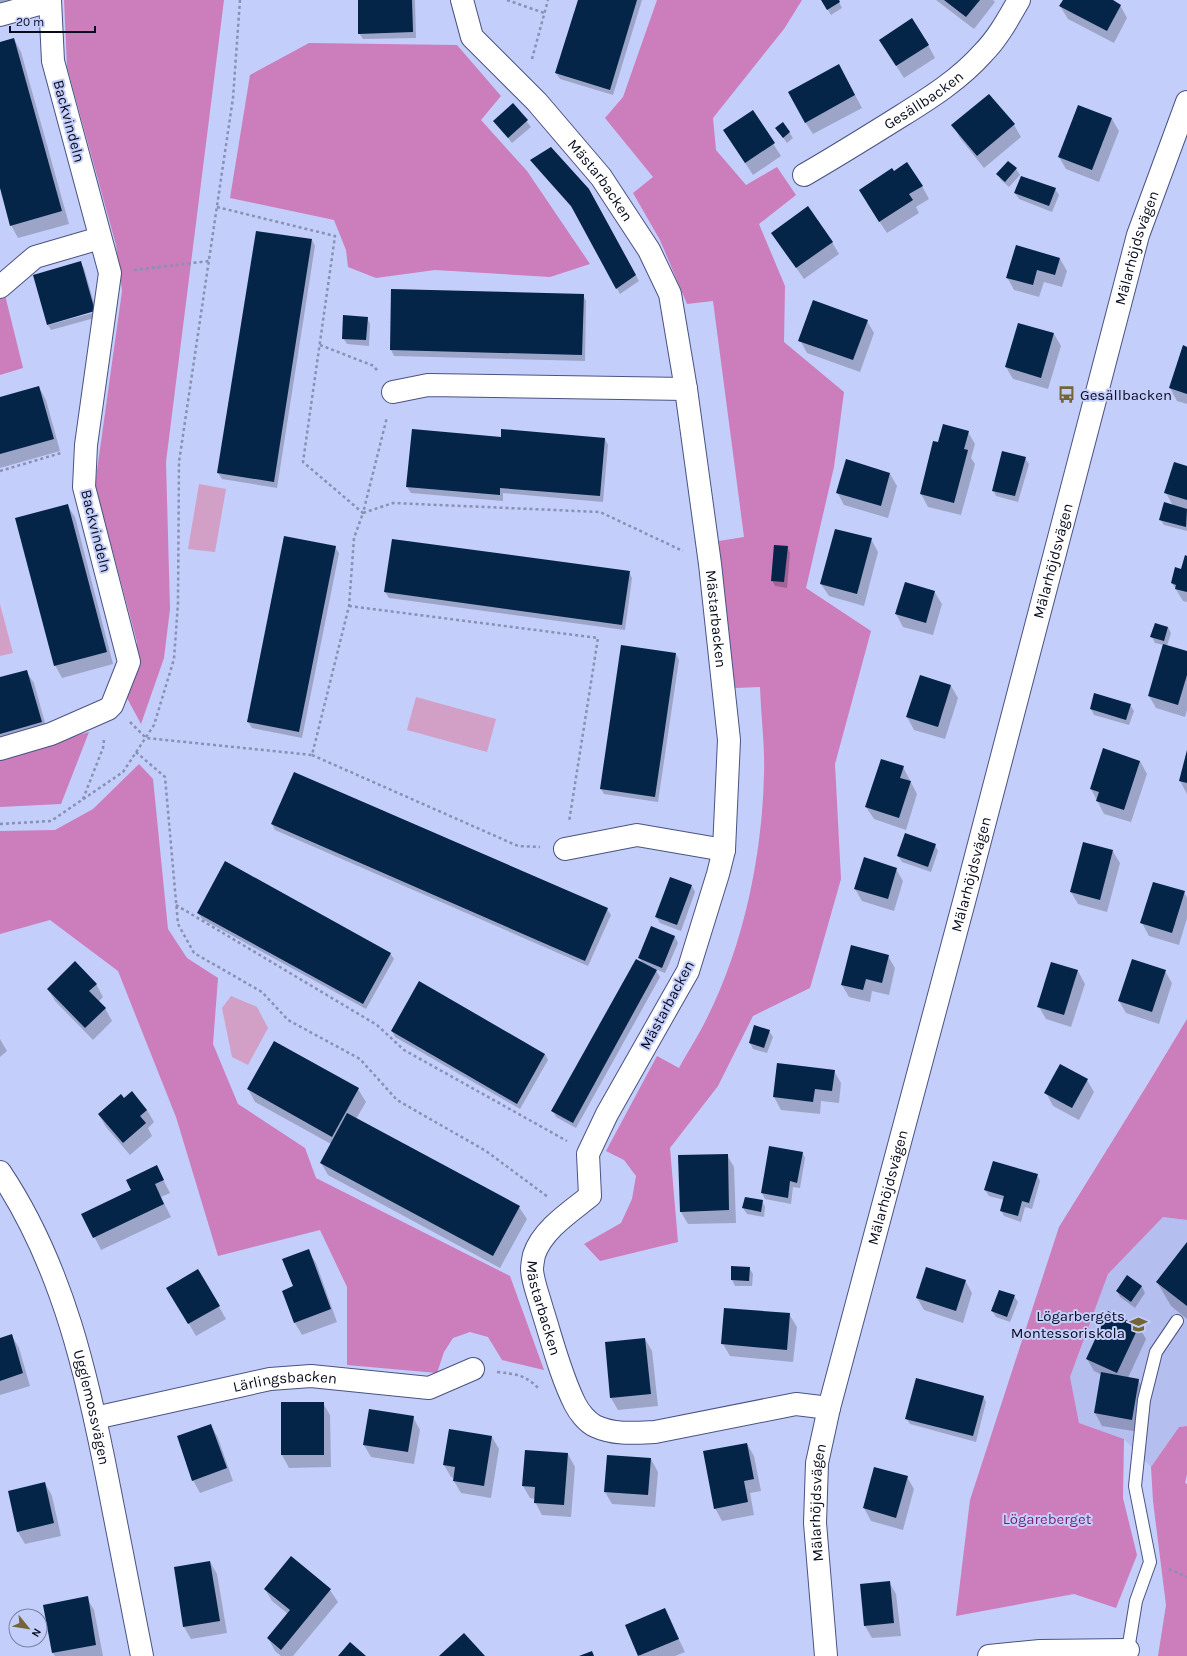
<svg xmlns="http://www.w3.org/2000/svg" width="1187" height="1656" font-family="Karla,sans-serif">
<style>
.built{fill:#b5bfef}
.green{fill:#d29fc6}
.forest{fill:#cc7dbb}
.shadow{fill:#0003}
.building{fill:#042448}
.lines{fill:none;stroke-linecap:round;stroke-linejoin:round}
.service-casing{stroke:#4a5382;stroke-width:14}
.minor-casing{stroke:#4a5382;stroke-width:24}
.path{stroke:#8890b3;stroke-width:2.5;stroke-dasharray:3 3;stroke-linecap:butt}
.service{stroke:#fff;stroke-width:12}
.minor{stroke:#fff;stroke-width:22}
.labels{text-anchor:middle;dominant-baseline:central;stroke-width:4;stroke-linejoin:round;paint-order:stroke}
.street-label{font-size:15px;fill:#080b1d;stroke:#c4cefa}
.poi-label{font-size:15px;fill:#080b1d;stroke:#c4cefa;text-anchor:start}
.park-label{font-size:15px;fill:#7b1d6d;stroke:#c4cefa}
</style>
<rect width="100%" height="100%" fill="#c4cefa"/>
<!-- built -->
<polygon class="built" points="1163,1217 1187,1220 1187,1426 1179,1427 1151,1467 1124,1439 1079,1423 1070,1377 1108,1273"/>
<!-- green -->
<g class="green">
<polygon points="199,484 226,489 215,552 188,549"/>
<polygon points="0,604 13,653 0,656"/>
<polygon points="416,697 496,719 487,752 407,730"/>
<polygon points="231,996 257,1007 268,1028 248,1065 232,1057 222,1008"/>
</g>
<!-- forest -->
<g class="forest">
<polygon points="64,0 224,0 166,462 170,609 164,658 141,724 127,698 136,672 137,642 95,485 122,291 116,245 67,67"/>
<path d="M657 0H802L784 29 713 118 716 150 746 185 777 167 796 195 759 224 785 286 784 342 844 392 834 467 806 588 871 631 835 764 841 879 810 988 753 1016 718 1086 670 1148 678 1242 600 1261 584 1244 621 1223 632 1199 636 1176 624 1160 606 1151 657 1056 679 1068C688 1051 699 1035 707 1018 744 944 762 856 764 775 765 746 761 716 760 687L735 688 719 541 744 537 713 301 687 304 660 240 633 193 653 177 605 118 623 97Z"/>
<polygon points="309,43 457,45 501,96 481,120 527,171 590,264 550,277 435,270 376,278 348,267 346,250 334,220 230,198 250,75"/>
<polygon points="5,295 23,368 0,375 0,296"/>
<polygon points="89,732 61,804 0,807 0,757"/>
<polygon points="139,764 153,779 168,929 187,958 218,978 213,1044 238,1104 305,1148 316,1178 510,1276 544,1370 502,1360 488,1337 470,1332 453,1338 444,1352 437,1373 347,1365 347,1287 320,1230 218,1256 176,1117 118,971 50,920 0,934 0,831 55,830 93,809"/>
<polygon points="1187,1019 1187,1220 1163,1217 1108,1274 1070,1377 1079,1423 1124,1439 1123,1498 1137,1555 1116,1608 1074,1594 956,1616 970,1500 1059,1227 1149,1082"/>
<polygon points="1187,1426 1187,1474 1185,1483 1187,1484 1187,1656 1158,1656 1166,1605 1153,1501 1151,1467 1179,1427"/>
</g>
<!-- shadow -->
<g class="shadow">
<polygon points="0,0 18,0 0,12"/>
<polygon points="359,0 415,0 416,38 363,39 359,33"/>
<polygon points="578,0 642,0 613,95 560,79 556,73"/>
<polygon points="822,0 838,0 842,8 831,15"/>
<polygon points="936,0 993,0 995,2 974,29"/>
<polygon points="1064,0 1110,0 1120,5 1127,18 1114,43 1068,19 1060,6"/>
<polygon points="14,39 21,52 69,224 18,238 11,225 0,185 0,43"/>
<polygon points="880,40 928,45 935,58 904,78"/>
<polygon points="846,78 862,108 813,134 805,122"/>
<polygon points="513,104 531,127 512,143 494,121"/>
<polygon points="753,112 781,156 753,175 732,143"/>
<polygon points="1112,119 1119,131 1099,182 1066,169 1059,157"/>
<polygon points="783,123 793,138 787,143 776,128"/>
<polygon points="953,125 1014,125 1021,137 984,168 960,138"/>
<polygon points="532,161 588,189 639,281 620,294 575,211 535,166"/>
<polygon points="1008,162 1016,169 1020,175 1009,187 1001,180 998,174"/>
<polygon points="922,186 929,199 916,207 919,213 887,233 867,203"/>
<polygon points="1055,189 1059,195 1052,212 1019,199 1015,193"/>
<polygon points="772,233 832,242 839,254 804,279"/>
<polygon points="312,240 315,246 277,488 222,479 218,473"/>
<polygon points="1060,259 1067,271 1062,287 1044,282 1039,297 1014,290 1007,277"/>
<polygon points="80,262 84,268 96,310 47,324"/>
<polygon points="583,295 586,301 585,361 394,356 391,350"/>
<polygon points="96,312 98,317 51,330 48,325"/>
<polygon points="367,318 370,324 369,346 347,344 343,338"/>
<polygon points="867,321 874,333 860,372 807,353 800,340"/>
<polygon points="1054,334 1061,346 1048,389 1013,379 1006,367"/>
<polygon points="1187,348 1187,404 1177,401 1170,388"/>
<polygon points="39,387 46,400 60,451 0,468 0,398"/>
<polygon points="413,430 502,438 605,439 608,445 603,502 503,493 503,501 411,493 407,487"/>
<polygon points="968,432 975,444 971,458 975,464 961,515 928,507 921,494 934,442 939,444"/>
<polygon points="1025,458 1029,464 1018,502 996,496 993,490"/>
<polygon points="1187,467 1187,531 1164,525 1160,519 1173,506 1166,493"/>
<polygon points="890,474 897,486 888,518 844,505 837,492"/>
<polygon points="67,505 75,517 113,664 62,678 55,665"/>
<polygon points="871,539 878,552 864,606 829,596 821,584"/>
<polygon points="335,547 339,553 302,738 252,728 248,722"/>
<polygon points="787,547 790,553 787,588 775,586 772,580"/>
<polygon points="1187,557 1187,602 1183,601 1172,583 1182,570"/>
<polygon points="629,572 632,578 625,630 389,598 385,592"/>
<polygon points="934,591 942,604 933,635 903,627 896,614"/>
<polygon points="1168,627 1171,633 1167,646 1187,652 1187,710 1185,717 1156,708 1149,696 1164,645 1155,643 1152,637"/>
<polygon points="676,654 679,660 658,802 604,794 601,789"/>
<polygon points="26,671 34,683 48,734 0,748 0,678"/>
<polygon points="951,686 958,698 945,739 914,730 907,717"/>
<polygon points="1130,705 1134,711 1129,725 1094,715 1091,709"/>
<polygon points="1187,752 1187,794 1180,781"/>
<polygon points="1140,761 1147,774 1131,822 1104,814 1091,789"/>
<polygon points="903,767 917,794 906,830 874,819 866,807"/>
<polygon points="272,824 607,909 611,915 588,966 275,830"/>
<polygon points="935,845 938,851 931,872 902,862 898,856"/>
<polygon points="1112,850 1120,863 1107,912 1078,904 1071,892"/>
<polygon points="896,869 903,881 894,911 862,901 855,889"/>
<polygon points="692,886 695,892 681,931 660,923 656,917"/>
<polygon points="1184,892 1187,898 1187,918 1179,945 1149,936 1142,923"/>
<polygon points="198,913 390,953 394,959 366,1009 202,919"/>
<polygon points="652,927 675,937 678,943 665,973 655,969 660,977 576,1128 556,1117 553,1111 642,963 639,957"/>
<polygon points="888,956 895,968 889,995 872,991 870,1002 849,997 842,985"/>
<polygon points="1078,971 1085,984 1071,1027 1046,1019 1039,1007"/>
<polygon points="1165,971 1172,983 1159,1024 1126,1013 1119,1001"/>
<polygon points="96,984 103,997 98,1002 105,1008 112,1021 93,1040 55,1001 48,989"/>
<polygon points="392,1031 545,1054 548,1060 520,1109 395,1037"/>
<polygon points="769,1031 773,1037 767,1053 753,1049 750,1043"/>
<polygon points="0,1039 7,1051 0,1057"/>
<polygon points="778,1064 834,1071 841,1083 839,1103 821,1101 820,1114 781,1110 774,1097"/>
<polygon points="1087,1080 1094,1092 1079,1120 1053,1106 1046,1093"/>
<polygon points="248,1089 358,1089 366,1102 356,1119 519,1207 527,1219 500,1268 328,1175 321,1163 331,1144 255,1102"/>
<polygon points="124,1100 147,1110 154,1122 148,1128 152,1136 130,1155 106,1127 99,1115"/>
<polygon points="770,1147 802,1152 805,1158 800,1188 793,1187 791,1204 765,1199 762,1193"/>
<polygon points="727,1155 734,1167 736,1223 688,1224 681,1212"/>
<polygon points="156,1166 170,1193 161,1197 171,1217 101,1250 83,1214 132,1190"/>
<polygon points="1037,1175 1040,1181 1032,1209 1025,1207 1021,1222 1004,1216 1001,1210 1004,1200 989,1196 985,1190"/>
<polygon points="762,1201 765,1207 764,1217 747,1214 743,1208"/>
<polygon points="1187,1243 1187,1319 1171,1306 1157,1282"/>
<polygon points="308,1250 316,1263 337,1322 302,1335 295,1323 283,1291 294,1287"/>
<polygon points="749,1268 753,1274 752,1286 735,1286 732,1280"/>
<polygon points="198,1270 226,1319 196,1336 168,1288"/>
<polygon points="1127,1277 1142,1287 1145,1293 1135,1308 1120,1297 1117,1291"/>
<polygon points="965,1280 972,1293 963,1323 924,1310 917,1298"/>
<polygon points="1014,1296 1018,1302 1010,1322 996,1317 992,1311"/>
<polygon points="789,1314 797,1327 793,1362 730,1356 723,1344"/>
<polygon points="1139,1327 1146,1339 1128,1378 1138,1380 1145,1392 1139,1432 1102,1426 1095,1413 1102,1375 1094,1371 1087,1359"/>
<polygon points="12,1336 19,1348 30,1386 0,1395 0,1339"/>
<polygon points="645,1339 652,1351 658,1406 618,1410 611,1398"/>
<polygon points="983,1396 986,1402 976,1442 910,1424 906,1418"/>
<polygon points="282,1403 323,1403 330,1415 331,1467 289,1468 282,1455"/>
<polygon points="413,1417 420,1430 414,1464 371,1457 364,1445"/>
<polygon points="211,1425 218,1438 233,1481 200,1493 193,1480"/>
<polygon points="492,1437 499,1449 491,1498 461,1493 454,1481 454,1478 451,1477 444,1465"/>
<polygon points="747,1444 754,1456 761,1491 750,1493 754,1515 722,1521 715,1508"/>
<polygon points="568,1454 575,1467 571,1517 542,1515 535,1502 535,1499 530,1498 523,1486"/>
<polygon points="651,1459 658,1472 655,1507 612,1504 605,1492"/>
<polygon points="907,1477 914,1489 903,1530 871,1521 864,1508"/>
<polygon points="45,1483 52,1496 61,1536 25,1544 18,1532"/>
<polygon points="291,1557 330,1590 338,1602 293,1656 281,1656 275,1651 268,1638 288,1614 272,1601 265,1589"/>
<polygon points="210,1562 217,1574 227,1633 191,1639 184,1627"/>
<polygon points="889,1582 896,1594 901,1636 872,1638 865,1626 861,1585"/>
<polygon points="87,1598 94,1610 103,1656 55,1656 53,1653"/>
<polygon points="664,1609 685,1652 675,1656 640,1656 627,1626"/>
</g>
<!-- building -->
<g class="building">
<polygon points="358,0 412,0 413,32 358,34"/>
<polygon points="578,0 637,0 610,90 555,73"/>
<polygon points="821,0 839,0 840,2 827,10"/>
<polygon points="944,0 980,0 966,17"/>
<polygon points="1063,0 1113,0 1121,5 1107,31 1059,6"/>
<polygon points="912,18 929,45 896,66 879,40"/>
<polygon points="14,38 62,211 10,226 0,188 0,42"/>
<polygon points="839,64 855,95 805,123 788,92"/>
<polygon points="989,94 1015,124 977,156 951,125"/>
<polygon points="513,103 528,120 508,138 493,121"/>
<polygon points="1078,105 1112,118 1092,170 1058,157"/>
<polygon points="753,110 775,143 745,163 723,130"/>
<polygon points="783,122 790,132 783,138 775,128"/>
<polygon points="551,147 589,189 636,275 616,289 571,206 530,160"/>
<polygon points="1008,161 1017,168 1005,182 996,174"/>
<polygon points="907,162 923,186 909,194 913,200 879,222 859,190 892,168 894,171"/>
<polygon points="1021,176 1056,188 1049,206 1014,193"/>
<polygon points="808,206 833,242 796,268 771,233"/>
<polygon points="256,231 312,239 274,482 217,473"/>
<polygon points="1016,245 1060,258 1055,275 1037,270 1033,285 1006,278"/>
<polygon points="81,261 95,311 47,325 33,275"/>
<polygon points="391,289 584,294 582,355 390,350"/>
<polygon points="813,300 868,320 853,360 798,341"/>
<polygon points="343,315 368,317 366,340 342,339"/>
<polygon points="1018,323 1054,333 1041,378 1005,367"/>
<polygon points="1183,345 1187,347 1187,394 1169,388"/>
<polygon points="39,386 54,439 0,454 0,397"/>
<polygon points="943,424 969,431 964,449 968,450 954,503 920,494 933,441 938,442"/>
<polygon points="412,429 501,437 501,429 605,438 600,496 500,488 500,495 406,487"/>
<polygon points="1002,451 1026,457 1015,496 992,491"/>
<polygon points="846,459 890,473 881,506 836,493"/>
<polygon points="1174,462 1187,466 1187,500 1164,493"/>
<polygon points="1164,502 1187,509 1186,527 1159,520"/>
<polygon points="68,504 107,652 54,666 15,518"/>
<polygon points="835,529 872,538 857,594 820,584"/>
<polygon points="284,536 336,546 299,732 247,722"/>
<polygon points="392,539 630,571 622,625 384,592"/>
<polygon points="774,545 788,546 784,582 771,581"/>
<polygon points="1185,555 1187,556 1187,592 1175,589 1176,585 1171,583 1175,567 1181,569"/>
<polygon points="905,582 935,591 926,623 895,614"/>
<polygon points="1155,623 1168,627 1164,641 1150,637"/>
<polygon points="1163,644 1187,651 1187,675 1178,705 1148,696"/>
<polygon points="621,645 676,653 655,797 600,789"/>
<polygon points="27,670 42,722 0,734 0,677"/>
<polygon points="920,675 951,685 938,727 906,717"/>
<polygon points="1094,693 1131,704 1126,720 1090,709"/>
<polygon points="1103,748 1140,761 1124,810 1096,801 1099,792 1090,789"/>
<polygon points="1187,750 1187,783 1179,781"/>
<polygon points="881,759 904,766 900,778 911,781 899,818 865,807"/>
<polygon points="294,772 608,908 585,961 271,824"/>
<polygon points="905,833 936,844 928,867 897,856"/>
<polygon points="1083,842 1113,850 1100,900 1070,892"/>
<polygon points="864,857 897,868 888,899 854,889"/>
<polygon points="225,861 391,953 363,1004 197,913"/>
<polygon points="670,877 692,885 677,925 655,917"/>
<polygon points="1153,882 1185,891 1172,933 1140,923"/>
<polygon points="651,926 675,936 662,968 638,958"/>
<polygon points="851,945 889,955 882,983 866,979 863,990 841,985"/>
<polygon points="636,959 657,970 573,1123 551,1111"/>
<polygon points="1132,959 1166,970 1152,1012 1118,1001"/>
<polygon points="75,961 97,984 89,991 106,1008 85,1028 47,989"/>
<polygon points="1051,962 1078,970 1064,1015 1037,1007"/>
<polygon points="419,981 545,1054 517,1104 391,1031"/>
<polygon points="754,1025 770,1030 764,1048 749,1043"/>
<polygon points="274,1041 359,1088 332,1137 247,1089"/>
<polygon points="777,1063 835,1070 832,1091 815,1089 813,1102 773,1097"/>
<polygon points="1060,1064 1088,1079 1072,1108 1044,1093"/>
<polygon points="132,1091 147,1110 140,1116 146,1123 123,1143 98,1114 121,1094 124,1098"/>
<polygon points="347,1113 520,1206 493,1256 320,1163"/>
<polygon points="769,1146 803,1152 797,1183 790,1181 788,1198 761,1193"/>
<polygon points="728,1154 729,1210 680,1212 678,1155"/>
<polygon points="993,1161 1038,1174 1029,1203 1022,1201 1018,1216 1000,1211 1004,1196 984,1190"/>
<polygon points="157,1165 164,1180 155,1184 164,1204 93,1238 81,1214 131,1190 126,1180"/>
<polygon points="745,1197 763,1200 761,1212 742,1208"/>
<polygon points="1187,1242 1187,1306 1156,1282"/>
<polygon points="309,1249 331,1309 294,1323 282,1291 293,1286 282,1259"/>
<polygon points="731,1266 750,1267 749,1281 731,1280"/>
<polygon points="926,1267 966,1280 956,1311 916,1298"/>
<polygon points="198,1269 220,1306 188,1324 166,1288"/>
<polygon points="1127,1275 1142,1286 1131,1302 1116,1291"/>
<polygon points="999,1290 1015,1295 1007,1317 991,1311"/>
<polygon points="724,1308 790,1313 787,1350 721,1344"/>
<polygon points="1108,1311 1139,1326 1117,1373 1086,1359"/>
<polygon points="12,1334 23,1373 0,1381 0,1338"/>
<polygon points="645,1338 651,1394 610,1398 605,1342"/>
<polygon points="1101,1372 1139,1379 1132,1420 1094,1413"/>
<polygon points="916,1378 984,1396 973,1436 905,1419"/>
<rect x="281" y="1402" width="43" height="53"/>
<polygon points="369,1409 414,1416 408,1452 363,1445"/>
<polygon points="211,1424 227,1468 192,1481 177,1436"/>
<polygon points="449,1429 492,1436 484,1486 453,1481 455,1467 443,1465"/>
<polygon points="747,1443 754,1479 744,1481 748,1502 714,1509 703,1451"/>
<polygon points="525,1450 568,1453 564,1505 534,1503 535,1487 522,1486"/>
<polygon points="607,1455 651,1458 648,1495 604,1492"/>
<polygon points="874,1467 908,1476 896,1518 863,1508"/>
<polygon points="45,1482 54,1523 17,1532 8,1491"/>
<polygon points="291,1556 331,1589 281,1650 267,1638 290,1610 264,1589"/>
<polygon points="210,1561 220,1621 183,1627 174,1567"/>
<polygon points="890,1581 894,1623 864,1626 860,1584"/>
<polygon points="88,1596 96,1645 52,1653 43,1605"/>
<polygon points="665,1608 679,1639 638,1656 625,1625"/>
<polygon points="464,1633 485,1656 439,1656"/>
<polygon points="350,1642 366,1656 338,1656"/>
<polygon points="592,1651 594,1656 579,1656"/>
</g>
<g class="lines">
<defs>
<polyline id="service" points="1128,1650 1136,1601 1150,1562 1135,1486 1144,1400 1156,1352 1177,1321"/>
<g id="minor">
<path id="s1" d="M462 0 472 37 537 102 601 177 649 250 670 294 686 389 710 564 729 740 724 850 718 874 688 971 607 1114 588 1154 590 1196C570 1212 542 1230 534 1255 533 1260 532 1266 532 1270 533 1283 539 1297 542 1309 552 1340 560 1374 575 1404 579 1412 587 1422 595 1426 614 1435 635 1433 655 1432L796 1404 829 1408"/>
<polyline points="0,15 50,1"/>
<path id="s2" d="M804 175C837 156 869 136 901 116 930 98 960 79 983 53 998 38 1008 19 1019 0"/>
<polyline points="0,287 35,257 100,238"/>
<polyline points="393,392 428,385 686,389"/>
<polyline points="0,749 51,734 108,709 112,705 129,662 84,487 86,445 110,273 53,61 50,0"/>
<polyline points="565,849 637,835 724,850"/>
<path id="s3" d="M0 1172C63 1266 88 1378 109 1487 120 1543 131 1600 142 1656"/>
<path id="s4" d="M95 1418 270 1379 311 1376 429 1388 473 1369"/>
<path id="s5" d="M826 1656 815 1523 817 1463 829 1408 965 898 1138 235 1187 102"/>
<polyline points="989,1656 1040,1651 1128,1650"/>
</g>
</defs>
<!-- service casing -->
<use href="#service" class="service-casing"/>
<!-- minor casing -->
<use href="#minor" class="minor-casing"/>
<!-- path -->
<g class="path">
<polyline points="507,0 544,13"/>
<polyline points="532,59 548,0"/>
<polyline points="217,207 335,236 303,462 363,513 387,417"/>
<polyline points="134,270 209,261"/>
<polyline points="320,345 374,366 378,372"/>
<polyline points="0,471 61,453"/>
<polyline points="349,606 598,638 569,822"/>
<polyline points="130,722 146,738 312,755 349,606 354,538 363,513 393,503 600,512 683,551"/>
<polyline points="136,752 165,777 178,924 194,953 262,992 288,1020 360,1059 397,1100 486,1151 548,1197"/>
<polyline points="312,755 518,846 540,847"/>
<polyline points="83,799 103,748 104,740"/>
<polyline points="0,824 51,821 123,772 154,725 174,659 178,603 179,462 233,98 240,0"/>
<polyline points="176,905 377,1025 404,1050 567,1141"/>
<path d="M497 1372C516 1374 526 1375 539 1389"/>
<polyline points="1169,1569 1187,1577"/>
</g>
<!-- service -->
<use href="#service" class="service"/>
<!-- minor -->
<use href="#minor" class="minor"/>
</g>
<!-- icons -->
<defs>
<symbol id="bus-bare" viewBox="-9 -9 18 18"><path d="M-5-6H5V4H4V6H2V4H-2V6H-4V4H-5ZM-3.5-4V0h7V-4ZM-3.5 1.2v1.5H-2V1.2ZM2 1.2v1.5H3.5V1.2Z" fill="#746634" stroke="#c4cefa" stroke-width="2.5" paint-order="stroke"/></symbol>
<symbol id="school-bare" viewBox="-9 -9 18 18"><path d="M0-5L7-2L0 1L-7-2ZM-4 1L0 2.5L4 1V4Q0 6-4 4Z" fill="#746634" stroke="#c4cefa" stroke-width="2.5" paint-order="stroke"/></symbol>
</defs>
<g fill-rule="evenodd">
<use href="#bus-bare" x="1054" y="382" width="25" height="25"/>
<use href="#school-bare" x="1126" y="1312" width="25" height="25"/>
</g>
<g class="labels">
<!-- street labels -->
<g class="street-label">
<text stroke="none"><textPath href="#s2" startOffset="141">Gesällbacken</textPath></text>
<text transform="translate(69 121) rotate(75)">Backvindeln</text>
<text stroke="none"><textPath href="#s1" startOffset="231">Mästarbacken</textPath></text>
<text stroke="none"><textPath href="#s5" startOffset="1450">Mälarhöjdsvägen</textPath></text>
<text transform="translate(96 531) rotate(76)">Backvindeln</text>
<text stroke="none"><textPath href="#s5" startOffset="1126">Mälarhöjdsvägen</textPath></text>
<text stroke="none"><textPath href="#s1" startOffset="693">Mästarbacken</textPath></text>
<text stroke="none"><textPath href="#s5" startOffset="802">Mälarhöjdsvägen</textPath></text>
<text transform="translate(667 1005) rotate(-62)">Mästarbacken</text>
<text stroke="none"><textPath href="#s5" startOffset="478">Mälarhöjdsvägen</textPath></text>
<text stroke="none"><textPath href="#s1" startOffset="1439">Mästarbacken</textPath></text>
<text stroke="none"><textPath href="#s4" startOffset="194">Lärlingsbacken</textPath></text>
<text stroke="none"><textPath href="#s3" startOffset="254">Ugglemossvägen</textPath></text>
<text stroke="none"><textPath href="#s5" startOffset="154">Mälarhöjdsvägen</textPath></text>
</g>
<!-- poi labels -->
<g class="poi-label">
<text x="1080" y="395">Gesällbacken</text>
<text x="1125" y="1316" text-anchor="end">Lögarbergets<tspan x="1125" dy="17">Montessoriskola</tspan></text>
</g>
<!-- park labels -->
<g class="park-label">
<text x="1047" y="1519">Lögareberget</text>
</g>
</g>
<!-- north arrow -->
<g transform="translate(28 1628) rotate(120)"><circle r="19" fill="#c4cefa" stroke="#7980a2"/>
<path d="M0-3L7 15L0 10L-7 15Z" fill="#746634"/>
<text y="-6" font-size="11" font-weight="bold" text-anchor="middle" fill="#080b1d">N</text>
</g>
<!-- scale -->
<path d="M10 26v6h85v-6" fill="none" stroke="#080b1d" stroke-width="2"/>
<text x="16" y="26" font-size="12" fill="#080b1d" stroke="#c4cefa" stroke-width="3" paint-order="stroke">20 m</text>
</svg>
